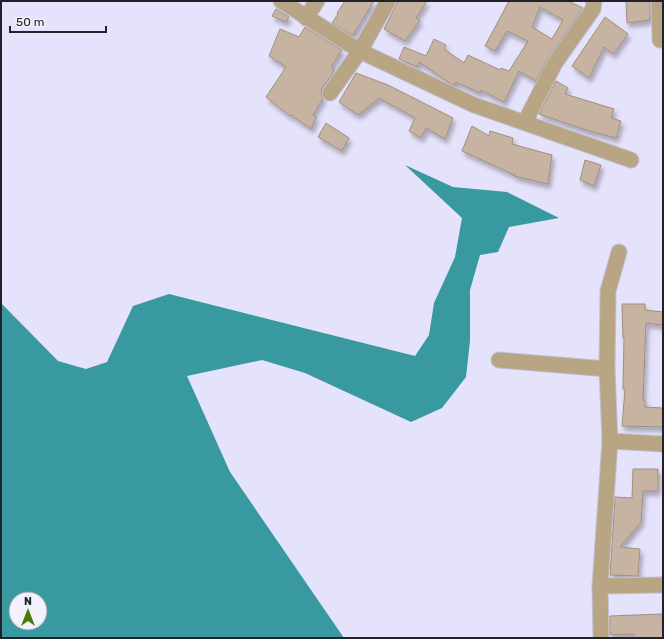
<svg xmlns="http://www.w3.org/2000/svg" width="664" height="639" font-family="Rubik,sans-serif">
<style>
.water{fill:#3999a1;fill-rule:evenodd}
.building{fill:#c6b3a1;stroke:#a18f7d;fill-rule:evenodd;filter:url(#shadow)}
.lines{fill:none;stroke-linecap:round;stroke-linejoin:round}
.street-casing{stroke:#c2bfd5;stroke-width:17}
.street{stroke:#b7a584;stroke-width:15}
</style>
<defs>
<filter id="shadow"><feDropShadow dx="2.5" dy="4.5" stdDeviation="2" flood-color="#0004"/></filter>
</defs>
<rect width="100%" height="100%" fill="#e5e2fb"/>
<!-- water -->
<path class="water" d="M405 165 453 187 507 192 559 218 509 227 498 252 480 255 470 290V341L466 377 442 408 411 422 305 373 262 360 187 376 230 472 344 638H1V303L58 361 86 369 107 362 133 306 169 294 415 356 429 335 434 303 455 257 462 218ZM16 599H40V623H16Z"/>
<!-- building -->
<g class="building">
<polygon points="345,1 374,1 353,35 351,35 332,23 338,14 337,13"/>
<polygon points="398,1 427,1 416,18 420,20 405,41 384,29"/>
<path d="M509 1H568L583 8 548 58 536 81 519 71 504 102 481 90 480 93 456 82 454 86 419 62 417 67 399 59 404 47 426 56 434 39 446 45 444 49 464 63 468 55 500 70 501 68 509 71 528 41 507 31 495 51 485 46ZM540 7 563 20 552 39 532 27Z"/>
<polygon points="626,1 650,1 650,20 627,23"/>
<polygon points="276,9 289,17 286,22 272,16"/>
<polygon points="605,17 628,34 613,54 604,47 589,78 572,66"/>
<polygon points="305,27 342,50 331,67 334,69 332,75 322,88 321,93 323,98 313,115 316,117 311,129 291,115 290,116 266,97 286,67 269,56 280,29 299,37"/>
<polygon points="356,73 388,85 453,118 445,139 426,128 421,138 409,131 415,118 379,98 358,115 339,102"/>
<polygon points="556,81 568,88 565,94 614,109 611,118 621,121 616,138 586,130 539,114"/>
<polygon points="326,123 349,138 342,151 318,137"/>
<polygon points="472,126 489,136 490,131 513,138 512,144 552,155 548,184 514,176 515,175 462,151"/>
<polygon points="585,160 601,165 594,186 580,180"/>
<polygon points="622,304 645,304 645,310 663,312 663,325 646,323 643,400 645,400 645,407 663,408 663,427 622,426 625,389 623,389 624,338 623,338"/>
<polygon points="633,469 658,469 658,491 643,491 641,522 620,547 640,549 638,576 610,575 615,497 632,498"/>
<polygon points="662,614 663,638 634,638 634,634 610,635 610,616"/>
</g>
<g class="lines">
<defs>
<g id="street">
<polyline points="281,1 360,51 474,105 631,160"/>
<polyline points="659,1 660,40"/>
<polyline points="306,18 317,1"/>
<polyline points="330,93 360,51 388,1"/>
<polyline points="525,122 555,63 593,9 594,1"/>
<polyline points="499,360 607,369"/>
<polyline points="610,441 663,444"/>
<polyline points="600,586 663,585"/>
<polyline points="601,638 600,586 610,441 607,369 608,291 619,252"/>
</g>
</defs>
<!-- street casing -->
<use href="#street" class="street-casing"/>
<!-- street -->
<use href="#street" class="street"/>
</g>
<!-- border -->
<rect width="664" height="639" fill="none" stroke="#22212a" stroke-width="4"/>
<!-- north arrow -->
<g transform="translate(28 611)"><circle r="19" fill="#f3f2fc" stroke="#9f9ea8"/>
<path d="M0-3L7 15L0 10L-7 15Z" fill="#487a04"/>
<text y="-6" font-size="11" font-weight="bold" text-anchor="middle" fill="#22212a">N</text>
</g>
<!-- scale -->
<path d="M10 26v6h96v-6" fill="none" stroke="#22212a" stroke-width="2"/>
<text x="16" y="26" font-size="12" fill="#22212a" stroke="#f3f2fc" stroke-width="3" paint-order="stroke">50 m</text>
</svg>
